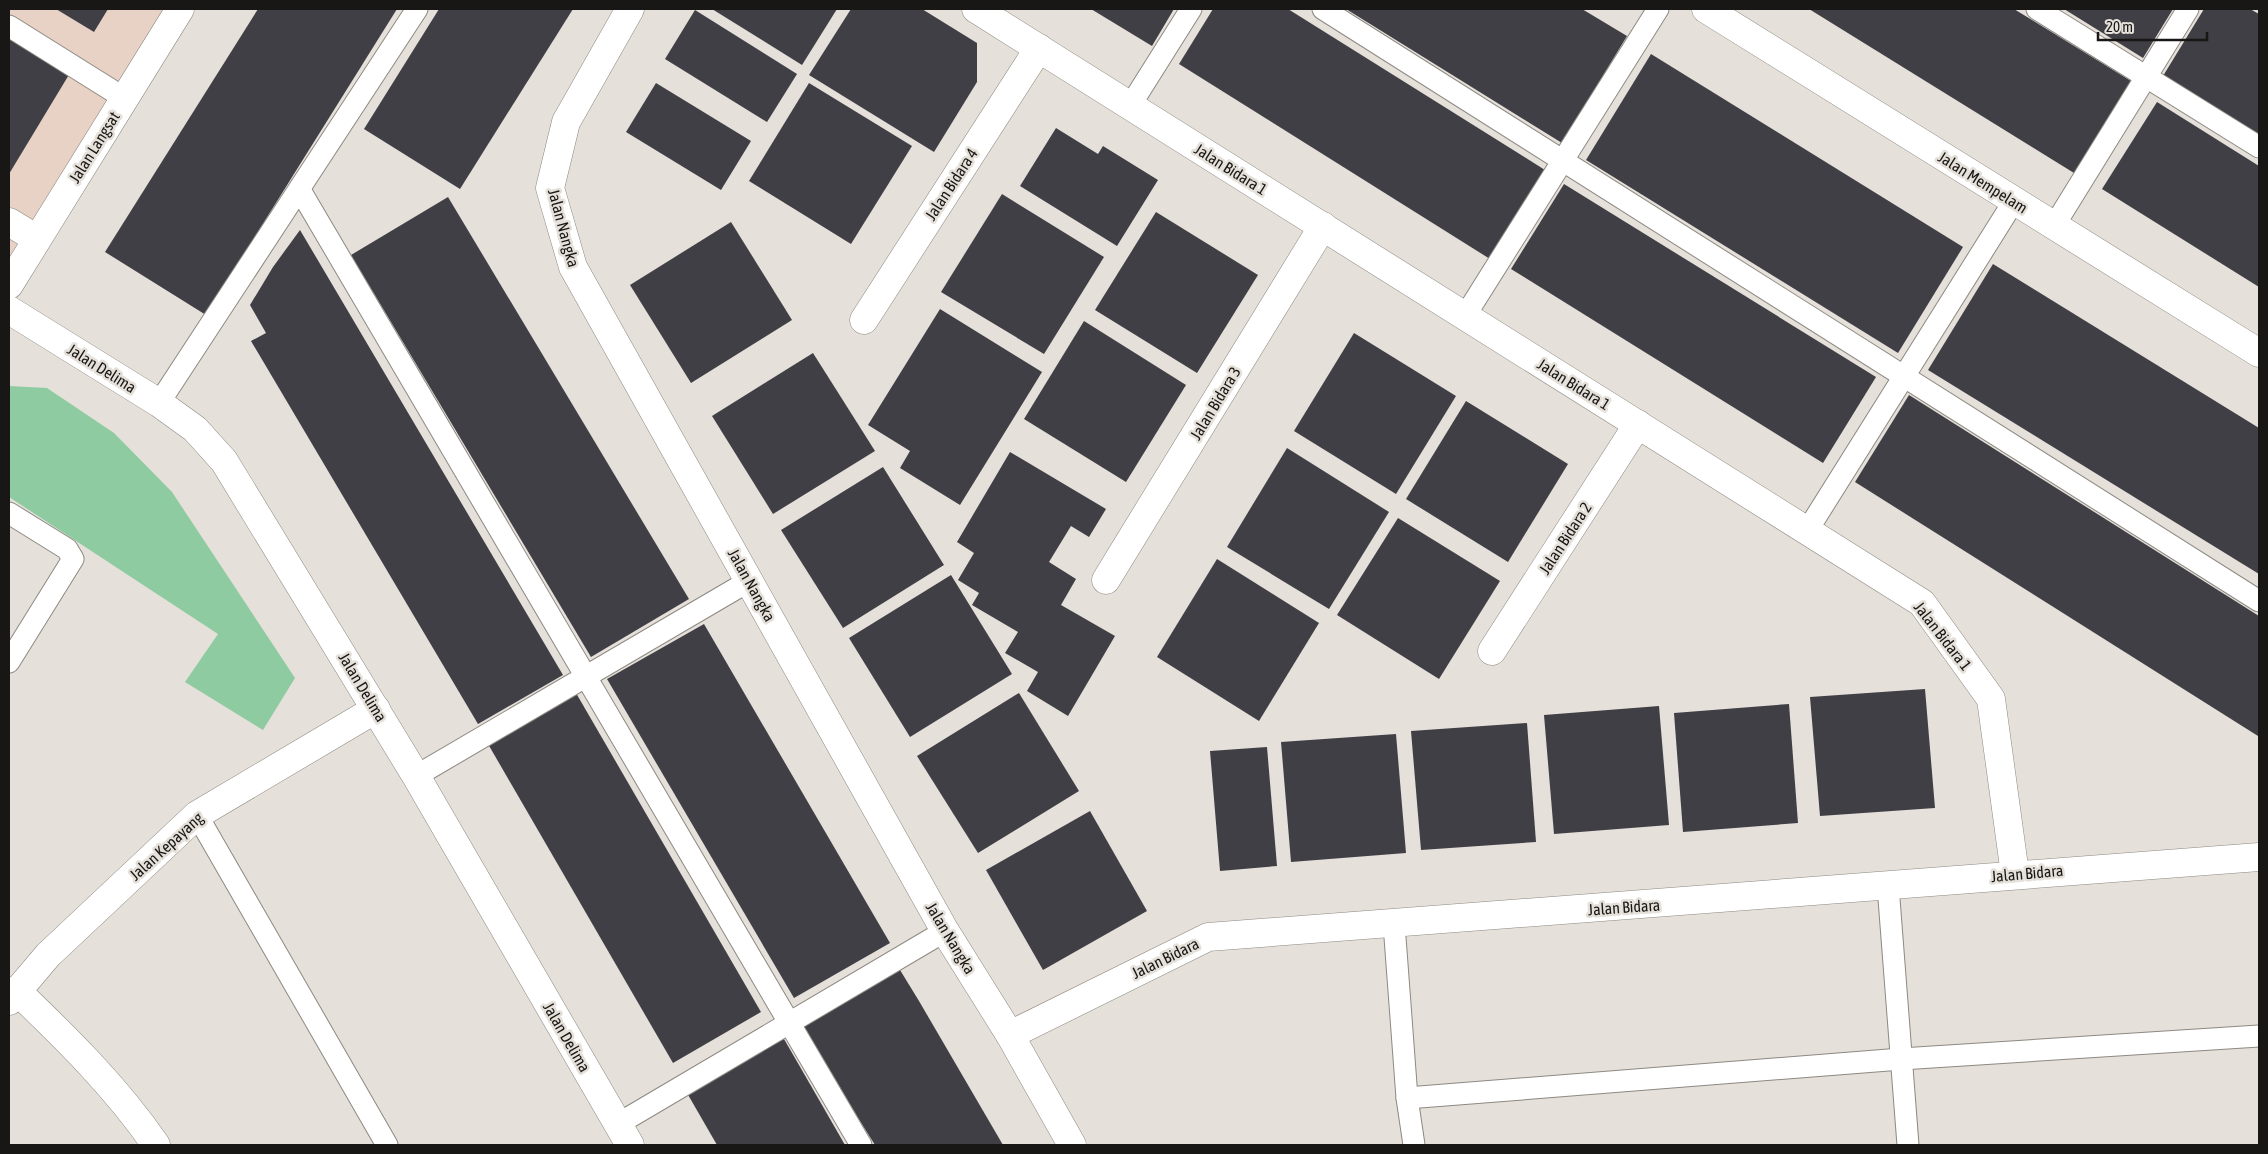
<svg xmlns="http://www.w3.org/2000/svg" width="2268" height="1154" font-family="'Asap Condensed',sans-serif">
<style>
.commercial{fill:#e7d2c5}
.green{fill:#8ecba0}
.building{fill:#413f46}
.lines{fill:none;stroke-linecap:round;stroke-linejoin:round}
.lane-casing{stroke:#8d8982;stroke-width:23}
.street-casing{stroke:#8d8982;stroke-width:29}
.secondary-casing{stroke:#8d8982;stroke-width:29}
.lane{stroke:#fff;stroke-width:21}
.street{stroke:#fff;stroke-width:28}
.secondary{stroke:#fff;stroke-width:28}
.labels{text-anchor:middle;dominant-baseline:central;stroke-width:5;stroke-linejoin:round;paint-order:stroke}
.street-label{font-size:16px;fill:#191715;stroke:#e5e0d9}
</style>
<rect width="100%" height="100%" fill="#e5e0d9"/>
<!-- commercial -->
<polygon class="commercial" points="9,9 195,9 9,309"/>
<!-- green -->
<polygon class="green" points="9,386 47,388 114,433 172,492 295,678 263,730 185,682 218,634 9,497"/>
<!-- building -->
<g class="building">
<polygon points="56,9 108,9 94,32"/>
<polygon points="258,9 397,9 206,315 105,252"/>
<polygon points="439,9 573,9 460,189 364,129"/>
<polygon points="712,9 837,9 802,65"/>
<polygon points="851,9 922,9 977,43 977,82 934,152 809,75"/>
<polygon points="1091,9 1174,9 1152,46"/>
<polygon points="1213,9 1288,9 1545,170 1490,259 1179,64"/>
<polygon points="1346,9 1582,9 1627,36 1562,143"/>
<polygon points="1809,9 2014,9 2131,81 2074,173"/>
<polygon points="2064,9 2173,9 2143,58"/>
<polygon points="2204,9 2250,9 2259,14 2259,136 2163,76"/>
<polygon points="695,10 797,74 767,122 665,59"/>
<polygon points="9,35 70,73 9,174"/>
<polygon points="1651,54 1963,247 1898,353 1586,160"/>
<polygon points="656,83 751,141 721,190 626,132"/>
<polygon points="809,83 912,146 851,244 749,181"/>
<polygon points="2157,102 2259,166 2259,287 2102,189"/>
<polygon points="1056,128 1098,154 1103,146 1158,180 1117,246 1020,186"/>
<polygon points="1564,184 1876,377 1823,463 1511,269"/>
<polygon points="1002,194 1104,257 1044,354 941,292"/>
<polygon points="448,197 689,599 591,657 351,255"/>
<polygon points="1156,212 1258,275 1197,373 1095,310"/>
<polygon points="731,222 792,320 691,383 630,285"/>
<polygon points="300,230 563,675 478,724 251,341 266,333 250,305 273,267"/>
<polygon points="1993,264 2259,428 2259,574 1928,370"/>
<polygon points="940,309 1042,372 960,505 900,468 910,451 868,425"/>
<polygon points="1084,321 1186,385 1126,482 1024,419"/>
<polygon points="1354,333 1456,396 1396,494 1294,431"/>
<polygon points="813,353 875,451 773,514 712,416"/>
<polygon points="1909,395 2259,616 2258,736 1855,482"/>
<polygon points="1466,401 1568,464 1508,562 1406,499"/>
<polygon points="1287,448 1389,512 1329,609 1227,547"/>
<polygon points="1010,452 1106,509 1089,537 1071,526 1049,562 1076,579 1061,605 1115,636 1068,716 1027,691 1038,672 1005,653 1018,632 972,605 979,593 958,580 974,553 957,542"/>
<polygon points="883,467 944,565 843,628 781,530"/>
<polygon points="1398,518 1500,581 1439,679 1337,615"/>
<polygon points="1217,559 1319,623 1259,721 1157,657"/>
<polygon points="951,575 1012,674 910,737 849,638"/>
<polygon points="704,624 890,943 794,998 607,679"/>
<polygon points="1925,689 1935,808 1820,816 1810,697"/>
<polygon points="576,693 761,1012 673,1063 488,744"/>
<polygon points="1019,693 1079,791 978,853 917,756"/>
<polygon points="1789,704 1798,823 1683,832 1674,713"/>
<polygon points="1659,706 1669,825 1554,834 1544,715"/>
<polygon points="1527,723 1536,842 1421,850 1411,731"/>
<polygon points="1396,734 1406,853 1291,862 1281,742"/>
<polygon points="1267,747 1277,866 1220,871 1210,751"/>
<polygon points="1090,811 1147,911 1043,970 986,870"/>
<polygon points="900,970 919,1001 1003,1145 875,1145 860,1121 804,1026"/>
<polygon points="784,1039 845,1145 717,1145 687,1093"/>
</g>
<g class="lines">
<defs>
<g id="lane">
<polyline points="1323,9 2259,601"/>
<polyline points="2037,9 2259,147"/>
<polyline points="9,26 124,98"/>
<polyline points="1130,106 1191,9"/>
<polyline points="300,190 861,1145"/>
<polyline points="2054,226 2188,9"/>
<polyline points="1465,316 1658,9"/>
<polyline points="159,403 417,9"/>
<polyline points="9,513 67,549 73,559 9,662"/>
<polyline points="1807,531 2014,201"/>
<polyline points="416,776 749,581"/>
<polyline points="197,815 387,1145"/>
<polyline points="1888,886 1908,1145"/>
<polyline points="1394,924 1407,1098 1414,1145"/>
<polyline points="1407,1098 1901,1059 2259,1036"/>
<polyline points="618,1124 945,931"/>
</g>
<g id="street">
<polyline points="630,9 566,122 550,188 573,267 945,931 1010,1035 1072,1145"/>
<polyline points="976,9 1922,603 1991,699 2015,874"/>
<polyline points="1706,9 2259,353"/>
<polyline points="9,222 37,239"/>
<polyline points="9,285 180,9"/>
<polyline points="864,320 1039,48"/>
<polyline points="1106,580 1323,226"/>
<polyline points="1492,651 1638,424"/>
<path d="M16 990C67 1039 116 1087 156 1145"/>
<polyline points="9,1001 48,955 197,815 376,709"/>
<polyline points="1010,1035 1208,937 2259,857"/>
</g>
<polyline id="secondary" points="9,310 159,403 195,429 224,461 416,776 630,1145"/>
</defs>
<!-- lane casing -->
<use href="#lane" class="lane-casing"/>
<!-- street casing -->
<use href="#street" class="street-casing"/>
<!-- secondary casing -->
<use href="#secondary" class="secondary-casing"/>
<!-- lane -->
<use href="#lane" class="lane"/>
<!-- street -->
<use href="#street" class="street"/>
<!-- secondary -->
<use href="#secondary" class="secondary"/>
</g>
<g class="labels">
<!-- street labels -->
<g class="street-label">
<text transform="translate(94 147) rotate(-58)">Jalan Langsat</text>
<text transform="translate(1231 169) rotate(32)">Jalan Bidara 1</text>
<text transform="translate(1983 182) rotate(32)">Jalan Mempelam</text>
<text transform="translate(951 184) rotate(-57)">Jalan Bidara 4</text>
<text transform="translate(564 228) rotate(75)">Jalan Nangka</text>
<text transform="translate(102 368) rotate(32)">Jalan Delima</text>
<text transform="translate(1574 384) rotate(32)">Jalan Bidara 1</text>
<text transform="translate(1215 403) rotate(-59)">Jalan Bidara 3</text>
<text transform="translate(1565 538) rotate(-57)">Jalan Bidara 2</text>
<text transform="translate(752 585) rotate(61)">Jalan Nangka</text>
<text transform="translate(1943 636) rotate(52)">Jalan Bidara 1</text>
<text transform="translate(363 687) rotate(59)">Jalan Delima</text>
<text transform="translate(166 846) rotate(-42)">Jalan Kepayang</text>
<text transform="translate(2027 873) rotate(-5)">Jalan Bidara</text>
<text transform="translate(1624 907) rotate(-4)">Jalan Bidara</text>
<text transform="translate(951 938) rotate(59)">Jalan Nangka</text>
<text transform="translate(1165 958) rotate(-26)">Jalan Bidara</text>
<text transform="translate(567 1037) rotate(60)">Jalan Delima</text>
</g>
</g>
<!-- border -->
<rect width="2268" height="1154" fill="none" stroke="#191715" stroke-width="20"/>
<!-- scale -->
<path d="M2098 32v8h109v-8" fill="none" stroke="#191715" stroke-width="2.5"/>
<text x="2106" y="32" font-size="15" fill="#191715" stroke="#e5e0d9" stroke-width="4" paint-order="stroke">20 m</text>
</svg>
